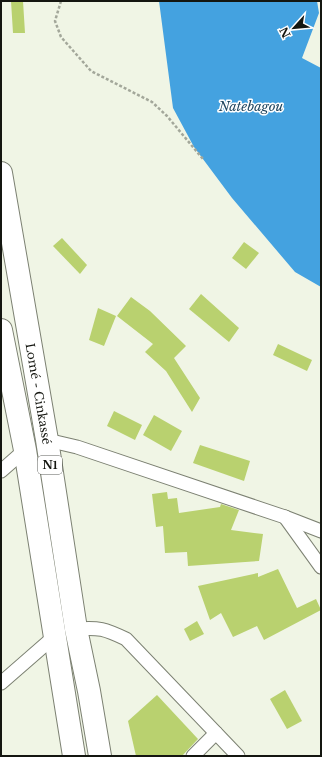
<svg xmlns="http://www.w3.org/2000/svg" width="322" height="757" font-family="'Libre Baskerville',serif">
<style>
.water{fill:#44a2e0}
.building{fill:#b9d16f}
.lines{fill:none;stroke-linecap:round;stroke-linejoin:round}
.street-casing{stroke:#7c8172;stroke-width:15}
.highway-casing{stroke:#7c8172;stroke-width:24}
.path{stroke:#a3a79a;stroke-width:2.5;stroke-dasharray:3 2;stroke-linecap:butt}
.street{stroke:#fff;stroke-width:13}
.highway{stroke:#fff;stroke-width:22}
.labels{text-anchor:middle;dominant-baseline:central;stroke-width:3;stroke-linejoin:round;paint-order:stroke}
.shield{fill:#fff;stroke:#5a5c58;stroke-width:1}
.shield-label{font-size:11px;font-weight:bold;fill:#141610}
.street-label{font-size:12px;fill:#141610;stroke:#fff}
.water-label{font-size:13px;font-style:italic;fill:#1f455f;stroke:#fff}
</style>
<rect width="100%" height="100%" fill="#f0f5e5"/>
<!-- water -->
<polygon class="water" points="159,1 317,1 319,13 302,58 321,68 321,287 295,272 232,198 194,147 173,108"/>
<!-- building -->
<g class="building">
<polygon points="11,1 23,1 25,33 13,33"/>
<polygon points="62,238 87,265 80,274 53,246"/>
<polygon points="244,242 259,253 246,269 232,258"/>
<polygon points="201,294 239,328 229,342 189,309"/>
<polygon points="131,297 150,311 186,346 174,358 200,398 192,412 166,371 145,352 153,344 117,316"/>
<polygon points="98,308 116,316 104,346 89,340"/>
<polygon points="278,344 312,360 307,371 273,355"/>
<polygon points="114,411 142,425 135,440 107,426"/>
<polygon points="154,415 182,431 171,451 143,435"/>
<polygon points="200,445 250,461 244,481 193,463"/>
<polygon points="167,492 168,499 177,498 179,513 220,507 221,504 239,510 231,530 263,534 259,561 188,566 187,552 165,553 163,526 156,527 152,494"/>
<polygon points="278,569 297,608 316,599 321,610 264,640 257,626 233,637 221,613 210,620 198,586 258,573 258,577"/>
<polygon points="197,621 204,634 190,641 184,629"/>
<polygon points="285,690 302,721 287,729 270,699"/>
<polygon points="157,695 198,739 182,756 136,756 128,721"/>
</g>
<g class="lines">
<defs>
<g id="street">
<polyline points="47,440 77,447 285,517 321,531"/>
<polyline points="1,471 25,450"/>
<polyline points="285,517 321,567"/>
<path d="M76 629C99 627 105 629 126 639L238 756"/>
<polyline points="1,683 55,636"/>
<polyline points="193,756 216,733"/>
</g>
<g id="highway">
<path id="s1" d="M1 173 47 440 76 629 89 691 100 756"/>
<polyline points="1,330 25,450 74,756"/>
</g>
</defs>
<!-- street casing -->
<use href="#street" class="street-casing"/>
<!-- highway casing -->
<use href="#highway" class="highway-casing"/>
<!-- path -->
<polyline class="path" points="61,1 55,21 61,37 91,71 152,102 167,116 203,159"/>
<!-- street -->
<use href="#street" class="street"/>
<!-- highway -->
<use href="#highway" class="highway"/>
</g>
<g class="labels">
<!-- shield labels -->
<rect class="shield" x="38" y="456" width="24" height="18" rx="3"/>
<g class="shield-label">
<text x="50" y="465">N1</text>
</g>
<!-- street labels -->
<g class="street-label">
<text stroke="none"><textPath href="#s1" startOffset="224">Lomé - Cinkassé</textPath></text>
</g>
<!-- water labels -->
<g class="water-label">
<text x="251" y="106">Natebagou</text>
</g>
</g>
<!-- border -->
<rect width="322" height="757" fill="none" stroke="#141610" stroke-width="4"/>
<!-- north arrow -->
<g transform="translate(294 28) rotate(243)" stroke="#ffffff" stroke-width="3" paint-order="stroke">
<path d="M0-3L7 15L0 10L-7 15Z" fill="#141610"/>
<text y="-6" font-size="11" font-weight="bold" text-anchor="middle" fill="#141610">N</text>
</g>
</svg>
